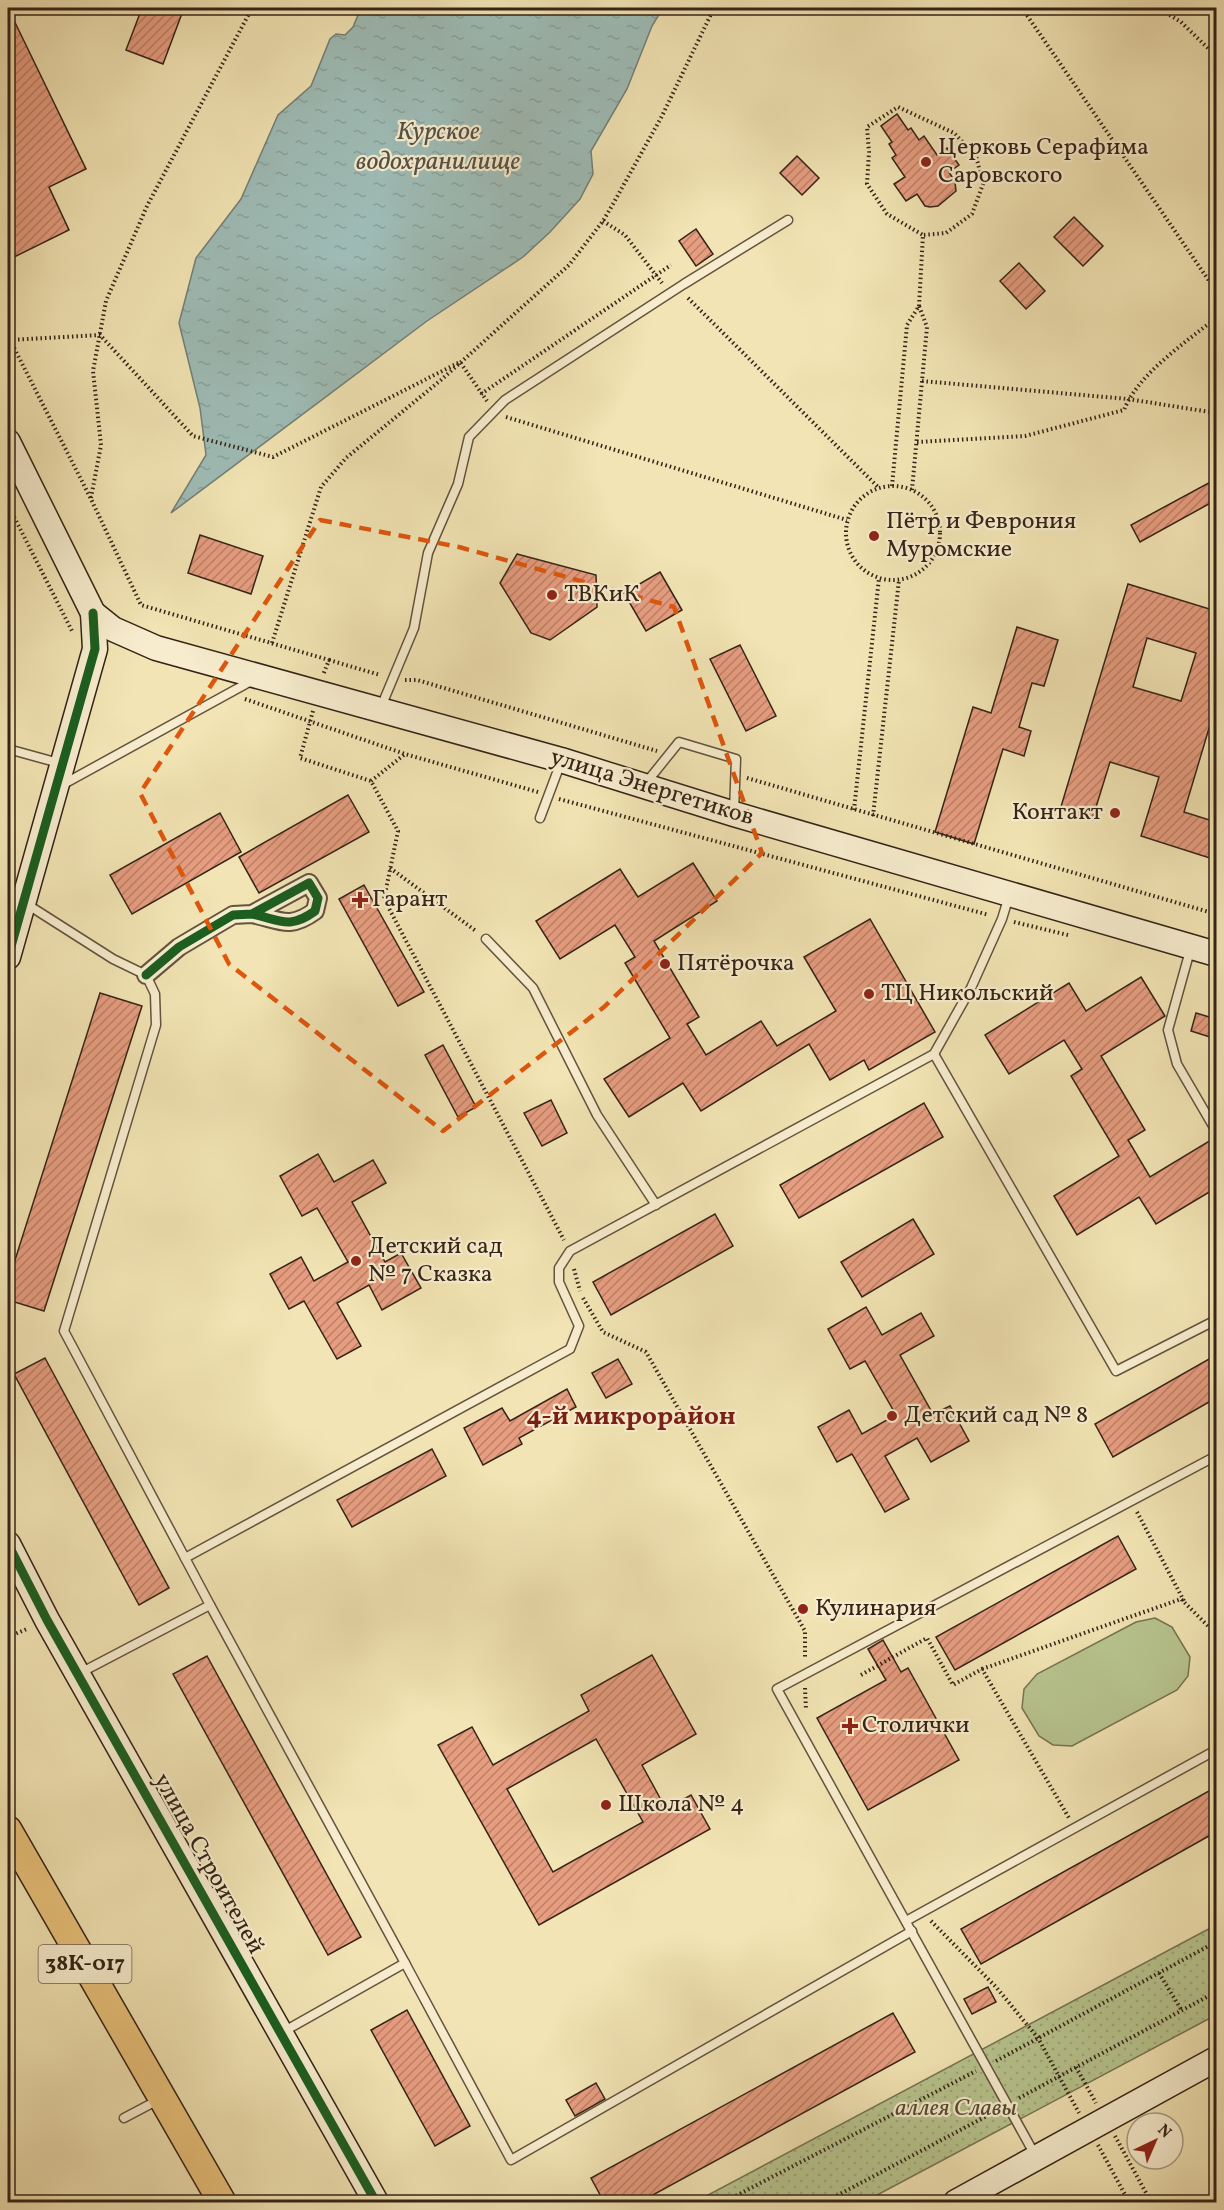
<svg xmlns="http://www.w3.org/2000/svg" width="1224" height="2210" font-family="Vollkorn,serif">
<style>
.park{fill:url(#park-dots);stroke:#767453;stroke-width:1.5}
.pitch{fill:#b8c58f;stroke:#767453;stroke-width:1.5}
.water{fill:url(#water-ripples);stroke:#747f76;stroke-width:1.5}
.building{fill:url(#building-hatch);stroke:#342317;stroke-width:1.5;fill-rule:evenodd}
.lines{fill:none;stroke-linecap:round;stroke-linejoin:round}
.lane-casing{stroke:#64533e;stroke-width:11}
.street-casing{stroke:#64533e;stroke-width:20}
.secondary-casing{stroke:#342317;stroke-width:27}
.primary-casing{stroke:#342317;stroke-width:30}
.path{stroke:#342317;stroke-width:4;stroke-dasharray:1.5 3;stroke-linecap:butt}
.lane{stroke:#f7edce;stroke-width:8}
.street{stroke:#f7edce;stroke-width:16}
.secondary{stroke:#f7edce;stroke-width:24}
.primary{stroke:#e9c27a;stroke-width:27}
.cycleway-casing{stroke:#f7edce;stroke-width:13}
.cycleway{stroke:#1b5e20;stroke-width:9}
.marked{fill:none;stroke:#df560d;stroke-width:4.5;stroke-dasharray:12 8;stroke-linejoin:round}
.poi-dot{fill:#8f2418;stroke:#f7edce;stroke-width:2}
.labels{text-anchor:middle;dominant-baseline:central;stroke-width:4.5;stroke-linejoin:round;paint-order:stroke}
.shield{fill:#f7edce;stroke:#6e604e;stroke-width:1.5}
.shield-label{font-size:22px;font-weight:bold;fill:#342317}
.poi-label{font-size:24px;fill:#342317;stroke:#f7edce;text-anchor:start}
.street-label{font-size:24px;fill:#342317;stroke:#f7edce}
.park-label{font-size:24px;font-style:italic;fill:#554c35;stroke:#f7edce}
.water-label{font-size:26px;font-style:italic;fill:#545147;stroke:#f7edce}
.neighbourhood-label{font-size:26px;font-weight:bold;fill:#7a1f14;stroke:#f7edce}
</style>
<defs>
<pattern id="park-dots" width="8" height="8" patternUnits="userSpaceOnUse" patternTransform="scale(1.5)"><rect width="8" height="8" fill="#b8c58f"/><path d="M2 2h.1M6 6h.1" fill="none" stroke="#9fa97b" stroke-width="1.8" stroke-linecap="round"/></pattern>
<pattern id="water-ripples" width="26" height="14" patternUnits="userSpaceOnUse" patternTransform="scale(1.5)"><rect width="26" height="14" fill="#9ebcb6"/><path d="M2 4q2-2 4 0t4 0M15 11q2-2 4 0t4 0" fill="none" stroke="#89a19c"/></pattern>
<pattern id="building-hatch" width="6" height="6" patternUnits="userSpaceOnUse" patternTransform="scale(1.5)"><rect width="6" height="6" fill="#e79d80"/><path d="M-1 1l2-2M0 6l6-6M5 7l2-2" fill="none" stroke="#bc8068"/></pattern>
</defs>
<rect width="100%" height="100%" fill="#f2e4b4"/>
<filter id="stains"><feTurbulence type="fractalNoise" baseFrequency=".00333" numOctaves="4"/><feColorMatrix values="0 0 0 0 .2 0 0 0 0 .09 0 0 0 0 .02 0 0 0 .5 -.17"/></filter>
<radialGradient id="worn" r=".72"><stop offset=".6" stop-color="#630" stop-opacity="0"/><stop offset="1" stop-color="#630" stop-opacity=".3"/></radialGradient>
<!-- park -->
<polygon class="park" points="1216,1925 1216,2015 864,2202 695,2202"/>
<!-- pitch -->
<polygon class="pitch" points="1155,1618 1172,1627 1190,1657 1188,1676 1177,1690 1072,1746 1053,1745 1039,1736 1022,1708 1024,1689 1037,1674 1136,1622"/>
<!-- water -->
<polygon class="water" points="361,8 663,8 652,26 627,89 591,151 593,174 580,199 550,232 523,257 427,321 171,513 206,455 200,408 179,323 196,258 241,199 278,115 311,86 330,39 336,34 345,35 353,27"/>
<!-- building -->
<g class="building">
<polygon points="8,8 86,169 49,187 69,230 8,260 8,160 13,157 8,146"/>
<polygon points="142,8 184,8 163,64 126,50"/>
<polygon points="897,114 908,130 911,128 919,140 924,136 937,155 947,148 959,165 949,172 955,182 956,191 938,206 930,207 925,206 917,194 906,201 894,184 905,177 892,158 896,155 889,144 892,142 881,126"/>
<polygon points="797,156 819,178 802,195 780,173"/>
<polygon points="1074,217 1103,246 1083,266 1054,237"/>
<polygon points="696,229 713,254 696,266 679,241"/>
<polygon points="1019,263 1045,291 1026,309 1000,281"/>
<polygon points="1216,479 1216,500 1140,542 1131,525"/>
<polygon points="200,535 263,556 251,594 188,573"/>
<polygon points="517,554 596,575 597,607 550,640 531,633 500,583"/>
<polygon points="660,572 682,610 646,631 624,593"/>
<path d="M1128 584 1216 611V705L1184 812 1216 822V860L1141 836 1159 777 1110 762 1092 820 1060 810ZM1147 638 1196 653 1181 701 1133 687Z"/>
<polygon points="1017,627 1058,640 1044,686 1032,683 1019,727 1031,731 1024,756 1003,749 974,844 935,832 973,707 991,713"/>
<polygon points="740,645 776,716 746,731 710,659"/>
<polygon points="348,795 369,832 259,893 239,857"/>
<polygon points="220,813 241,852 132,914 110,875"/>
<polygon points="693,863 717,901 654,941 699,1017 687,1024 706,1055 761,1021 777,1046 836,1011 804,957 870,919 935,1032 869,1070 864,1060 830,1080 809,1044 701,1111 683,1083 629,1117 604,1079 670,1038 625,963 635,957 615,925 560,959 536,921 620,869 638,897"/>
<polygon points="364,885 424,992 398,1006 339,899"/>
<polygon points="1141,977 1165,1016 1101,1056 1145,1130 1128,1140 1150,1177 1211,1140 1216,1148 1216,1188 1156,1224 1139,1197 1077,1235 1054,1196 1119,1156 1071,1076 1082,1069 1064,1040 1009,1074 985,1035 1069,983 1086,1011"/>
<polygon points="100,993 142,1006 44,1311 8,1300 8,1282"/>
<polygon points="1196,1013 1216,1019 1216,1039 1191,1031"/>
<polygon points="443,1045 476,1107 458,1117 425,1055"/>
<polygon points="551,1100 567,1133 542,1146 524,1113"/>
<polygon points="924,1103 943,1137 799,1218 780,1185"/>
<polygon points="318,1154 334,1182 373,1160 386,1183 352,1202 385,1262 401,1253 421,1288 382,1310 369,1285 337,1303 361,1346 337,1359 304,1301 289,1309 270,1274 301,1257 314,1281 348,1262 317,1208 302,1216 280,1176"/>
<polygon points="715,1214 733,1246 611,1315 593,1282"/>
<polygon points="913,1219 934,1254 862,1297 841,1262"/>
<polygon points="866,1307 882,1335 921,1313 934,1336 900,1355 933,1414 950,1406 969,1441 931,1462 917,1438 885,1456 909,1499 885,1512 852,1454 837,1462 818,1427 849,1410 862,1434 896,1415 865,1361 850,1369 828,1329"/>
<polygon points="1216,1355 1216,1398 1113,1457 1095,1424"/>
<polygon points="45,1358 169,1588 139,1605 14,1374"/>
<polygon points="618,1359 632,1384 606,1398 592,1373"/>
<polygon points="567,1389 576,1407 519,1438 522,1444 483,1465 464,1428 502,1408 510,1421"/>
<polygon points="432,1449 446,1476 352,1527 337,1500"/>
<polygon points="1118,1536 1136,1569 955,1670 936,1637"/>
<polygon points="883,1640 901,1672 908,1668 959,1760 868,1810 817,1718 886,1680 868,1649"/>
<path d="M652 1655 696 1734 642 1765 666 1809 691 1795 710 1829 539 1925 438 1745 472 1727 493 1765 589 1711 581 1695ZM596 1739 643 1822 553 1872 507 1789Z"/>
<polygon points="207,1656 361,1937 328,1955 173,1674"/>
<polygon points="1216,1787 1216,1832 981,1964 961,1929"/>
<polygon points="988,1987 996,2002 972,2014 964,1999"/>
<polygon points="407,2010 470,2126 435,2146 371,2030"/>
<polygon points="893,2013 915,2052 640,2202 604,2202 591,2178"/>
<polygon points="596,2083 605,2099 575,2116 566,2100"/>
</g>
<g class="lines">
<defs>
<g id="lane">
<polyline points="381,707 414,628 428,553 458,484 469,437 505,400 684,284 788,220"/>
<polyline points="8,749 59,763"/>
<polyline points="646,783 679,742 736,759 734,811"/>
<polyline points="62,785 253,680"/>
<polyline points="540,818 561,762"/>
<polyline points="25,903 113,959 146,975 155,994 156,1025 64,1331 185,1558"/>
<polyline points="486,939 533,988 597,1115 656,1205"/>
<polyline points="1191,947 1168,1030 1177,1064 1216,1131"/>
<polyline points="934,1054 1116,1371 1216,1320"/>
<polyline points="210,1605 405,1963 281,2033"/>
<polyline points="80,1673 210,1605 185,1558 570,1349 579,1326 559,1282 559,1268 570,1251 934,1054 971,988 1002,919 1009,896"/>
<polyline points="906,1921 1216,1750"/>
<polyline points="405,1963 511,2160 912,1931"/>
<polyline points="124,2118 160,2099"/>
<polyline points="1035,2155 777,1689 1216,1456"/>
</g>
<path id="street" d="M146 975 179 947 233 915 252 914 309 883 318 898 315 911C289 930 280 920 252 914"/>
<g id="secondary">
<polyline points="8,442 93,613 113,629 156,648 561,760 734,814 1216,954"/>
<polyline points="8,957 95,649 93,613"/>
<polyline points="8,1544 47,1620 376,2202"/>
<polyline points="956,2202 1216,2059"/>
</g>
<polyline id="primary" points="8,1830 222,2202"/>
</defs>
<!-- lane casing -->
<use href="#lane" class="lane-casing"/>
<!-- street casing -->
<use href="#street" class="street-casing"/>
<!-- secondary casing -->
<use href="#secondary" class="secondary-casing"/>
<!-- primary casing -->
<use href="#primary" class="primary-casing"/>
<!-- path -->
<g class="path">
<polyline points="1022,8 1216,291"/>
<polyline points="1158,8 1181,22 1216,56"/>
<polyline points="603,221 625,235 662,283"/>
<polyline points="688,298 879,488"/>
<polyline points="919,306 923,235 946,233 972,214 983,184 976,156 954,133 898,107 867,127 869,152 867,184 887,214 923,235"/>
<polyline points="8,336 91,499 141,605 329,660 323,675"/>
<polyline points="9,340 100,335 193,436 273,457 460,362 487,401"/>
<polyline points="922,381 1128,399 1216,413"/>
<polyline points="481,394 671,265"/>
<polyline points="506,417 847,520"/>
<path d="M917 442 1025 436 1124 410C1138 374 1186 342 1216 318"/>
<circle cx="893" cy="533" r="47"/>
<polyline points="892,486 907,325 919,306 927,327 912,490"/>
<polyline points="91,498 101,445 93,371 106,301 147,206 252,8"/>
<polyline points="8,505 72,631"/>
<polyline points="272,643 321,487 346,458 441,380 569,265 603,221 613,204 662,116 714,8"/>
<polyline points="329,660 380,675"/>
<polyline points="405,680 417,680 657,751"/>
<polyline points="245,699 405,754 538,792"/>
<polyline points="313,711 300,758 371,781 398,831 384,899 564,1240"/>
<polyline points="747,778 1216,914"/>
<polyline points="371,781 405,754"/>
<polyline points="559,799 989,915"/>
<polyline points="854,810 879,578"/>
<polyline points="873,816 899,580"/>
<polyline points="390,868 476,931"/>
<polyline points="1014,922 1068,935"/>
<polyline points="574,1269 580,1291"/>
<polyline points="583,1298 603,1332 646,1352 805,1631 805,1659"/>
<polyline points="1137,1512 1184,1601"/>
<polyline points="8,1637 27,1629"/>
<polyline points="982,1669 1181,1599 1216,1634"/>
<polyline points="861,1675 927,1638 953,1685 982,1669 1069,1818"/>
<polyline points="805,1688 806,1710"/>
<polyline points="931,1921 996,1987 1038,2038 1079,2113"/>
<polyline points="1159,1973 1182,2011"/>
<polyline points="996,2061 1216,1942"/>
<polyline points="1076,2067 1096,2103"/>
<polyline points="1019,2098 1216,1992"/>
<polyline points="1115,2136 1151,2202"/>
<polyline points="1098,2145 1129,2202"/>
<polyline points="724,2202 976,2071"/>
<polyline points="825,2202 996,2111"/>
</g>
<!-- lane -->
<use href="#lane" class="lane"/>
<!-- street -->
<use href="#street" class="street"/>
<!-- secondary -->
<use href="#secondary" class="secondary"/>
<!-- primary -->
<use href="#primary" class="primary"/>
<defs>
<g id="cycleway">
<polyline points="8,957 95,649 93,613"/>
<path d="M146 975 179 947 233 915 252 914 309 883 318 898 315 911C289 930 280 920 252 914"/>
<polyline points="8,1544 47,1620 376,2202"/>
</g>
</defs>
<!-- cycleway casing -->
<use href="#cycleway" class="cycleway-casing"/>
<!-- cycleway -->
<use href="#cycleway" class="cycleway"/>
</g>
<!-- marked area -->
<path class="marked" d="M320 520 459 547 674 607 762 853 604 1007 443 1131 229 964 140 793Z"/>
<!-- markers -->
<g class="poi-dot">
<circle cx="926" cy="162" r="6"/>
<circle cx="874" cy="536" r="6"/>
<circle cx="552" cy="595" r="6"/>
<circle cx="1115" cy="813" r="6"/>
<path d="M357 891h6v6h6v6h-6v6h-6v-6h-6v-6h6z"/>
<circle cx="665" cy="964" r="6"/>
<circle cx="869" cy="994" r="6"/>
<circle cx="356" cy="1261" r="6"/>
<circle cx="892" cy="1416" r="6"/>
<circle cx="803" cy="1609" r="6"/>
<path d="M847 1717h6v6h6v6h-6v6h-6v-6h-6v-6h6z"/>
<circle cx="606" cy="1805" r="6"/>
</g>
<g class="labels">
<!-- shield labels -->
<rect class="shield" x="38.5" y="1945" width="93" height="38" rx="4.5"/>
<g class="shield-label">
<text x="85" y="1964">38К-017</text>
</g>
<!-- poi labels -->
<g class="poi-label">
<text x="938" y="148">Церковь Серафима<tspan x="938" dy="28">Саровского</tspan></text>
<text x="886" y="522">Пётр и Феврония<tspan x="886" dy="28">Муромские</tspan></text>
<text x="564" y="595">ТВКиК</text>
<text x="1103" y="813" text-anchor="end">Контакт</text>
<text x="372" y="900">Гарант</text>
<text x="677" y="964">Пятёрочка</text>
<text x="881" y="994">ТЦ Никольский</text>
<text x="368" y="1247">Детский сад<tspan x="368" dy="28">№ 7 Сказка</tspan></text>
<text x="904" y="1416">Детский сад № 8</text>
<text x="815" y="1609">Кулинария</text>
<text x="862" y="1726">Столички</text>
<text x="618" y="1805">Школа № 4</text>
</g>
<!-- street labels -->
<g class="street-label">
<text transform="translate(652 788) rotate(17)">улица Энергетиков</text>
<text transform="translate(208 1864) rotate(61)">улица Строителей</text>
</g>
<!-- park labels -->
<g class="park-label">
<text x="956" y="2109">аллея Славы</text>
</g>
<!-- water labels -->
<g class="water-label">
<text x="438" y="132">Курское<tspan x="438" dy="30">водохранилище</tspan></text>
</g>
<!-- neighbourhood labels -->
<g class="neighbourhood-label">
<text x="631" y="1417">4-й микрорайон</text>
</g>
</g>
<!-- margin -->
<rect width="1224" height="2210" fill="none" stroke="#f2e4b4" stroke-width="30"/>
<rect x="9" y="9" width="1206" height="2192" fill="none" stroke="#342317" stroke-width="3"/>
<rect x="15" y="15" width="1194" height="2180" fill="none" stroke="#342317" stroke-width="1.5"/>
<!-- north arrow -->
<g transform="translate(1155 2141) rotate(44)"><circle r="28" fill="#f7edce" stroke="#a99c85" stroke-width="1.5"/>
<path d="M0-4.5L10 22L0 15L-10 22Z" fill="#8f2418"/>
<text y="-9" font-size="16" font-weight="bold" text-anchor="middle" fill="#342317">N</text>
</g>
<rect width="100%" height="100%" filter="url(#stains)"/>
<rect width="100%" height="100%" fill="url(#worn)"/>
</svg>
